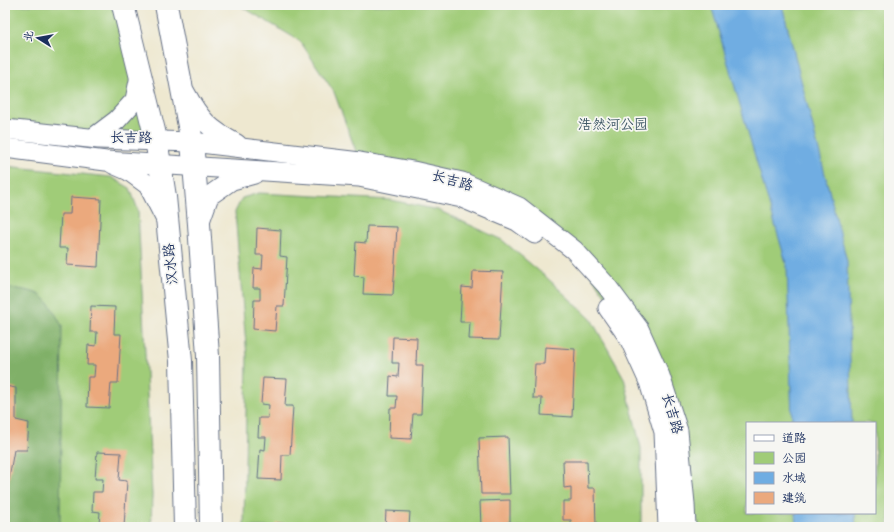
<svg xmlns="http://www.w3.org/2000/svg" width="894" height="532" font-family="Dekko,'LXGW WenKai TC',sans-serif">
<style>
.green{fill:#a0cc78;stroke:#5e7e6b;fill-rule:evenodd}
.forest{fill:#80b068;stroke:#4e7063}
.water{fill:#6fade2;stroke:#456ea0}
.building{fill:#eba97d}
.lines{fill:none;stroke-linecap:round;stroke-linejoin:round}
.minor-casing{stroke:#657086;stroke-width:21}
.major-casing{stroke:#657086;stroke-width:24}
.minor{stroke:#fff;stroke-width:19}
.major{stroke:#fff;stroke-width:22}
.labels{text-anchor:middle;dominant-baseline:central;stroke-width:3.5;stroke-linejoin:round;paint-order:stroke}
.park-label{font-size:14px;fill:#3c5664;stroke:#f6f6f2}
.street-label{font-size:14px;fill:#1b2f5e;stroke:#f6f6f2}
</style>
<rect width="100%" height="100%" fill="#f6f6f2"/>
<filter id="ink" filterUnits="userSpaceOnUse"><feTurbulence type="fractalNoise" baseFrequency=".025" numOctaves="2"/><feDisplacementMap in="SourceGraphic" scale="8" xChannelSelector="R" yChannelSelector="G"/><feConvolveMatrix kernelMatrix="1 2 1 2 8 2 1 2 1" color-interpolation-filters="sRGB"/></filter>
<filter id="wash" filterUnits="userSpaceOnUse"><feTurbulence type="fractalNoise" baseFrequency=".012" numOctaves="4" result="noise"/><feDisplacementMap in="SourceGraphic" scale="16" xChannelSelector="R" yChannelSelector="G"/><feGaussianBlur stdDeviation="0.9" result="paint"/><feColorMatrix in="noise" values="0 0 0 0 0 0 0 0 0 0 0 0 0 0 0 0 0 1.4 0 .05"/><feComposite in="paint" operator="in"/></filter>
<g filter="url(#wash)">
<rect width="100%" height="100%" fill="#eee8d0"/>
<!-- green -->
<g class="green">
<polygon points="5,5 123,5 156,139 5,129"/>
<path d="M219 5H889V527H686L660 376 574 250 360 162 334 92 300 41 239 5ZM747 423H875V513H747Z"/>
<polygon points="5,166 111,177 130,188 138,210 152,495 151,527 5,527"/>
<polygon points="259,193 391,200 438,210 502,240 545,276 591,319 624,378 641,448 641,527 244,527 247,357 235,212 242,198"/>
</g>
<!-- forest -->
<path class="forest" d="M5 287C44 293 43 291 62 326L60 527H5Z"/>
<!-- water -->
<g class="water">
<polygon points="711,5 782,5 847,261 852,423 792,423 787,266"/>
<polygon points="795,513 855,513 856,527 796,527"/>
</g>
<g id="blocks">
<!-- building -->
<g class="building">
<polygon points="71,197 101,199 98,267 67,265 68,248 59,248 61,214 70,214"/>
<polygon points="367,226 397,227 393,295 363,294 364,277 354,276 356,242 366,243"/>
<polygon points="257,228 281,230 280,256 287,257 284,306 277,306 275,331 253,329 254,300 260,300 260,288 253,288 254,268 262,269 263,255 256,255"/>
<polygon points="473,271 503,272 499,340 469,339 470,322 460,322 462,287 472,288"/>
<polygon points="91,306 115,307 114,334 121,334 118,383 111,383 109,408 87,407 88,377 94,377 95,365 87,365 88,345 96,346 97,332 90,332"/>
<polygon points="393,337 417,338 416,365 423,365 421,414 413,414 411,439 389,438 390,408 396,408 397,396 389,396 390,376 398,377 399,363 392,363"/>
<polygon points="545,347 575,349 572,417 541,415 542,398 533,398 535,364 544,364"/>
<polygon points="263,378 287,379 285,406 293,406 290,455 282,455 281,480 258,479 260,449 265,450 266,437 258,437 259,418 268,418 269,405 261,404"/>
<polygon points="5,386 16,388 16,420 29,423 27,450 14,450 8,484 5,484"/>
<polygon points="508,437 510,494 481,494 479,438"/>
<polygon points="97,452 121,453 119,480 127,481 124,527 94,527 94,524 99,524 100,512 92,511 93,492 102,492 103,479 95,479"/>
<polygon points="563,461 587,461 588,488 595,488 596,527 571,527 571,520 563,520 563,501 571,501 571,487 564,488"/>
<polygon points="510,500 510,527 481,527 480,501"/>
<polygon points="386,511 410,512 409,527 385,527"/>
<polygon points="277,523 300,524 300,527 276,527"/>
</g>
</g>
</g>
<g filter="url(#ink)">
<use href="#blocks" fill-opacity="0" stroke="#657086" stroke-width="1"/>
<g class="lines">
<defs>
<g id="minor">
<path d="M185 92C200 120 209 129 237 144"/>
<polyline points="5,129 98,139 192,142 360,162 413,171 462,182 519,207 574,250 606,285 639,329 660,376 678,431 685,504 686,527"/>
<polyline points="93,138 117,120 135,100 140,76"/>
<polyline points="5,148 106,161 359,177 462,198 517,221 535,234"/>
<polyline points="113,164 129,171 148,185 165,218"/>
<polyline points="199,224 209,196 232,180 254,174"/>
<polyline points="608,308 629,338 649,382 664,432 668,527"/>
</g>
<g id="major">
<polyline points="123,5 156,139 165,197 181,361 185,527"/>
<polyline points="166,5 192,142 199,224 208,356 211,527"/>
</g>
</defs>
<!-- minor casing -->
<use href="#minor" class="minor-casing"/>
<!-- major casing -->
<use href="#major" class="major-casing"/>
<!-- minor -->
<use href="#minor" class="minor"/>
<!-- major -->
<use href="#major" class="major"/>
</g>
</g>
<g class="labels">
<!-- park labels -->
<g class="park-label">
<text x="613" y="126">浩然河公园</text>
</g>
<!-- street labels -->
<g class="street-label">
<text transform="translate(131 139) rotate(1)">长吉路</text>
<text transform="translate(452 182) rotate(16)">长吉路</text>
<text transform="translate(172 264) rotate(-96)">汉水路</text>
<text transform="translate(671 414) rotate(74)">长吉路</text>
</g>
</g>
<!-- margin -->
<rect width="894" height="532" fill="none" stroke="#f6f6f2" stroke-width="20"/>
<!-- legend -->
<rect x="746" y="422" width="130" height="92" fill="#f6f6f2" stroke="#9ea6b7"/>
<rect x="754" y="435" width="20" height="6" fill="#ffffff" stroke="#9ea6b7"/>
<text x="782" y="442" font-size="12" fill="#1b2f5e">道路</text>
<rect x="754" y="452" width="20" height="12" fill="#a0cc78" stroke="#9ea6b7"/>
<text x="782" y="462" font-size="12" fill="#1b2f5e">公园</text>
<rect x="754" y="472" width="20" height="12" fill="#6fade2" stroke="#9ea6b7"/>
<text x="782" y="482" font-size="12" fill="#1b2f5e">水域</text>
<rect x="754" y="492" width="20" height="12" fill="#eba97d" stroke="#9ea6b7"/>
<text x="782" y="502" font-size="12" fill="#1b2f5e">建筑</text>
<!-- north arrow -->
<g transform="translate(38 38) rotate(281)" stroke="#f6f6f2" stroke-width="3" paint-order="stroke">
<path d="M0-3L7 15L0 10L-7 15Z" fill="#1b2f5e"/>
<text y="-6" font-size="11" font-weight="bold" text-anchor="middle" fill="#1b2f5e">北</text>
</g>
</svg>
